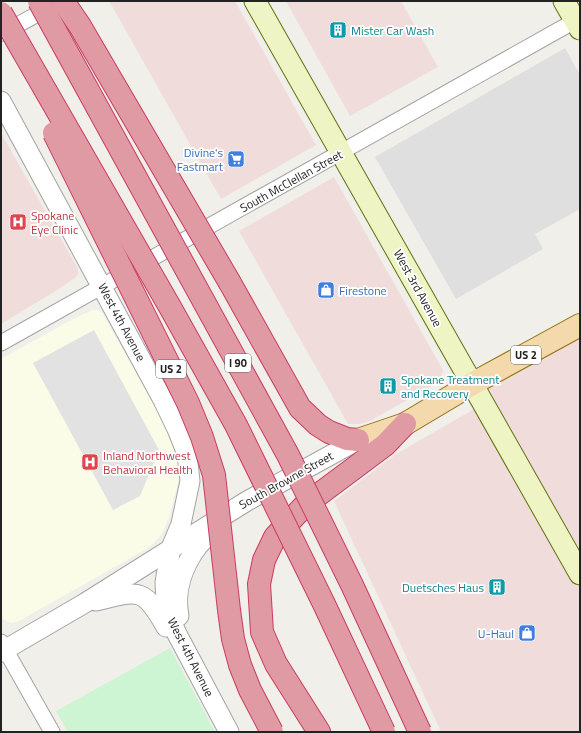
<svg xmlns="http://www.w3.org/2000/svg" width="581" height="733" font-family="'Titillium Web',sans-serif">
<style>
.residential{fill:#e0dfdf}
.commercial{fill:#f0dddb}
.education{fill:#fbfce7}
.park{fill:#cdf5d3}
.parking{fill:#e2e2e2}
.lines{fill:none;stroke-linecap:round;stroke-linejoin:round}
.minor-casing{stroke:#a3a3a3;stroke-width:17}
.tertiary-casing{stroke:#a3a3a3;stroke-width:21}
.secondary-casing{stroke:#617111;stroke-width:23}
.primary-casing{stroke:#906e0f;stroke-width:24}
.motorway-casing{stroke:#cb3b63;stroke-width:24}
.minor{stroke:#fff;stroke-width:15}
.tertiary{stroke:#fff;stroke-width:19}
.secondary{stroke:#eff4c5;stroke-width:21}
.primary{stroke:#f3d9ac;stroke-width:22}
.motorway{stroke:#e09aa3;stroke-width:22}
.motorway-bridge-casing{stroke:#cb3b63;stroke-width:24;stroke-linecap:butt}
.motorway-bridge{stroke:#e09aa3;stroke-width:22}
.labels{text-anchor:middle;dominant-baseline:central;stroke-width:3.5;stroke-linejoin:round;paint-order:stroke}
.shield{fill:#fff;stroke:#646464;stroke-width:1}
.shield-label{font-size:11px;font-weight:bold;fill:#222}
.culture-label{font-size:12px;fill:#0d838f;stroke:#fff;text-anchor:start}
.shop-label{font-size:12px;fill:#366cbe;stroke:#fff;text-anchor:end}
.street-label{font-size:12px;fill:#222;stroke:#fff}
.health-label{font-size:12px;fill:#be3a42;stroke:#fff;text-anchor:start}
</style>
<rect width="100%" height="100%" fill="#f1efea"/>
<!-- residential -->
<polygon class="residential" points="565,48 580,75 580,209 535,234 543,249 456,299 375,157"/>
<!-- commercial -->
<g class="commercial">
<polygon points="109,1 235,1 316,145 221,199"/>
<polygon points="286,1 401,1 438,67 350,116"/>
<polygon points="1,133 78,269 78,274 76,277 54,292 1,324"/>
<polygon points="334,177 443,370 441,378 437,383 370,421 360,424 348,424 239,231"/>
<polygon points="580,325 580,732 441,732 334,501 396,454 483,404 472,384"/>
</g>
<!-- education -->
<polygon class="education" points="93,310 98,310 102,313 175,441 180,468 179,479 169,517 162,534 153,544 143,551 17,622 10,623 3,619 1,615 1,359 73,319"/>
<!-- park -->
<polygon class="park" points="170,648 215,732 68,732 56,711"/>
<!-- parking -->
<polygon class="parking" points="94,330 159,450 140,496 113,510 33,363"/>
<g class="lines">
<defs>
<g id="minor">
<polyline points="3,33 52,6"/>
<polyline points="1,343 580,18"/>
<polyline points="1,642 52,732"/>
</g>
<g id="tertiary">
<polyline points="1,101 163,400 177,429 187,454 190,481 181,524 171,548 165,582 166,604 170,618 177,634 229,732"/>
<path d="M96 601C139 591 143 586 166 627"/>
<path d="M179 616C174 591 183 566 198 546 203 540 210 534 216 529"/>
<polyline points="1,652 85,603 247,501 358,440"/>
</g>
<g id="secondary">
<polyline points="255,1 580,574"/>
<polyline points="564,1 580,29"/>
</g>
<polyline id="primary" points="358,440 405,424 472,384 580,325"/>
<g id="motorway">
<polyline points="230,283 300,408 318,425 329,432 347,439 358,440"/>
<polyline points="319,732 276,664 262,632 259,584 264,560 275,537 306,504 385,445 405,424"/>
</g>
</defs>
<!-- minor casing -->
<use href="#minor" class="minor-casing"/>
<!-- tertiary casing -->
<use href="#tertiary" class="tertiary-casing"/>
<!-- secondary casing -->
<use href="#secondary" class="secondary-casing"/>
<!-- primary casing -->
<use href="#primary" class="primary-casing"/>
<!-- motorway casing -->
<use href="#motorway" class="motorway-casing"/>
<!-- minor -->
<use href="#minor" class="minor"/>
<!-- tertiary -->
<use href="#tertiary" class="tertiary"/>
<!-- secondary -->
<use href="#secondary" class="secondary"/>
<!-- primary -->
<use href="#primary" class="primary"/>
<!-- motorway -->
<use href="#motorway" class="motorway"/>
<defs>
<g id="motorway-bridge">
<polyline points="39,1 288,455 352,585 420,732"/>
<polyline points="63,1 80,26 230,283"/>
<polyline points="1,13 170,307 236,425 324,604 384,732"/>
<polyline points="54,133 188,403 202,437 214,475 229,610 233,639 240,665 250,690 272,732"/>
</g>
</defs>
<!-- motorway-bridge casing -->
<use href="#motorway-bridge" class="motorway-bridge-casing"/>
<!-- motorway-bridge -->
<use href="#motorway-bridge" class="motorway-bridge"/>
</g>
<!-- icons -->
<defs>
<symbol id="building-square" viewBox="-11 -11 22 22"><rect x="-9" y="-9" width="18" height="18" rx="4" fill="#0f9aa8" stroke="#fff"/><path d="M-4-6H4V6H1V3H-1V6H-4ZM-2.5-4.3h1.7v1.8h-1.7ZM.8-4.3h1.7v1.8H.8ZM-2.5-1h1.7V.8h-1.7ZM.8-1h1.7V.8H.8Z" fill="#fff"/></symbol>
<symbol id="supermarket-square" viewBox="-11 -11 22 22"><rect x="-9" y="-9" width="18" height="18" rx="4" fill="#3f7fe0" stroke="#fff"/><path d="M-6-5.5h2.5l.6 2H6L4.5 2H-2.5L-4.4-4H-6ZM-1.5 3.2a1.3 1.3 0 1 0 .1 0ZM3 3.2a1.3 1.3 0 1 0 .1 0Z" fill="#fff"/></symbol>
<symbol id="hospital-square" viewBox="-11 -11 22 22"><rect x="-9" y="-9" width="18" height="18" rx="4" fill="#e0444e" stroke="#fff"/><path d="M-5-5h3v3.5h4V-5h3V5h-3V1.5h-4V5h-3Z" fill="#fff"/></symbol>
<symbol id="shop-square" viewBox="-11 -11 22 22"><rect x="-9" y="-9" width="18" height="18" rx="4" fill="#3f7fe0" stroke="#fff"/><path d="M-5-2.5h2.3a2.7 3.5 0 0 1 5.4 0H5L5.5 6h-11ZM-1.5-2.5h3a1.5 2.3 0 0 0-3 0Z" fill="#fff"/></symbol>
</defs>
<g fill-rule="evenodd">
<use href="#building-square" x="328" y="20" width="20" height="20"/>
<use href="#supermarket-square" x="226" y="149" width="20" height="20"/>
<use href="#hospital-square" x="8" y="212" width="20" height="20"/>
<use href="#shop-square" x="316" y="280" width="20" height="20"/>
<use href="#building-square" x="378" y="376" width="20" height="20"/>
<use href="#hospital-square" x="80" y="452" width="20" height="20"/>
<use href="#building-square" x="487" y="577" width="20" height="20"/>
<use href="#shop-square" x="517" y="623" width="20" height="20"/>
</g>
<g class="labels">
<!-- shield labels -->
<g class="shield">
<rect x="511" y="346" width="30" height="18" rx="3"/>
<rect x="225" y="354" width="26" height="18" rx="3"/>
<rect x="156" y="360" width="30" height="18" rx="3"/>
</g>
<g class="shield-label">
<text x="526" y="355">US 2</text>
<text x="238" y="363">I 90</text>
<text x="171" y="369">US 2</text>
</g>
<!-- culture labels -->
<g class="culture-label">
<text x="351" y="30">Mister Car Wash</text>
<text x="401" y="379">Spokane Treatment<tspan x="401" dy="14">and Recovery</tspan></text>
<text x="484" y="587" text-anchor="end">Duetsches Haus</text>
</g>
<!-- shop labels -->
<g class="shop-label">
<text x="223" y="152">Divine's<tspan x="223" dy="14">Fastmart</tspan></text>
<text x="339" y="290" text-anchor="start">Firestone</text>
<text x="514" y="633">U-Haul</text>
</g>
<!-- street labels -->
<g class="street-label">
<text transform="translate(291 181) rotate(-29)">South McClellan Street</text>
<text transform="translate(418 288) rotate(61)">West 3rd Avenue</text>
<text transform="translate(122 322) rotate(62)">West 4th Avenue</text>
<text transform="translate(286 480) rotate(-29)">South Browne Street</text>
<text transform="translate(191 657) rotate(63)">West 4th Avenue</text>
</g>
<!-- health labels -->
<g class="health-label">
<text x="31" y="215">Spokane<tspan x="31" dy="14">Eye Clinic</tspan></text>
<text x="103" y="455">Inland Northwest<tspan x="103" dy="14">Behavioral Health</tspan></text>
</g>
</g>
<!-- border -->
<rect width="581" height="733" fill="none" stroke="#222222" stroke-width="4"/>
</svg>
